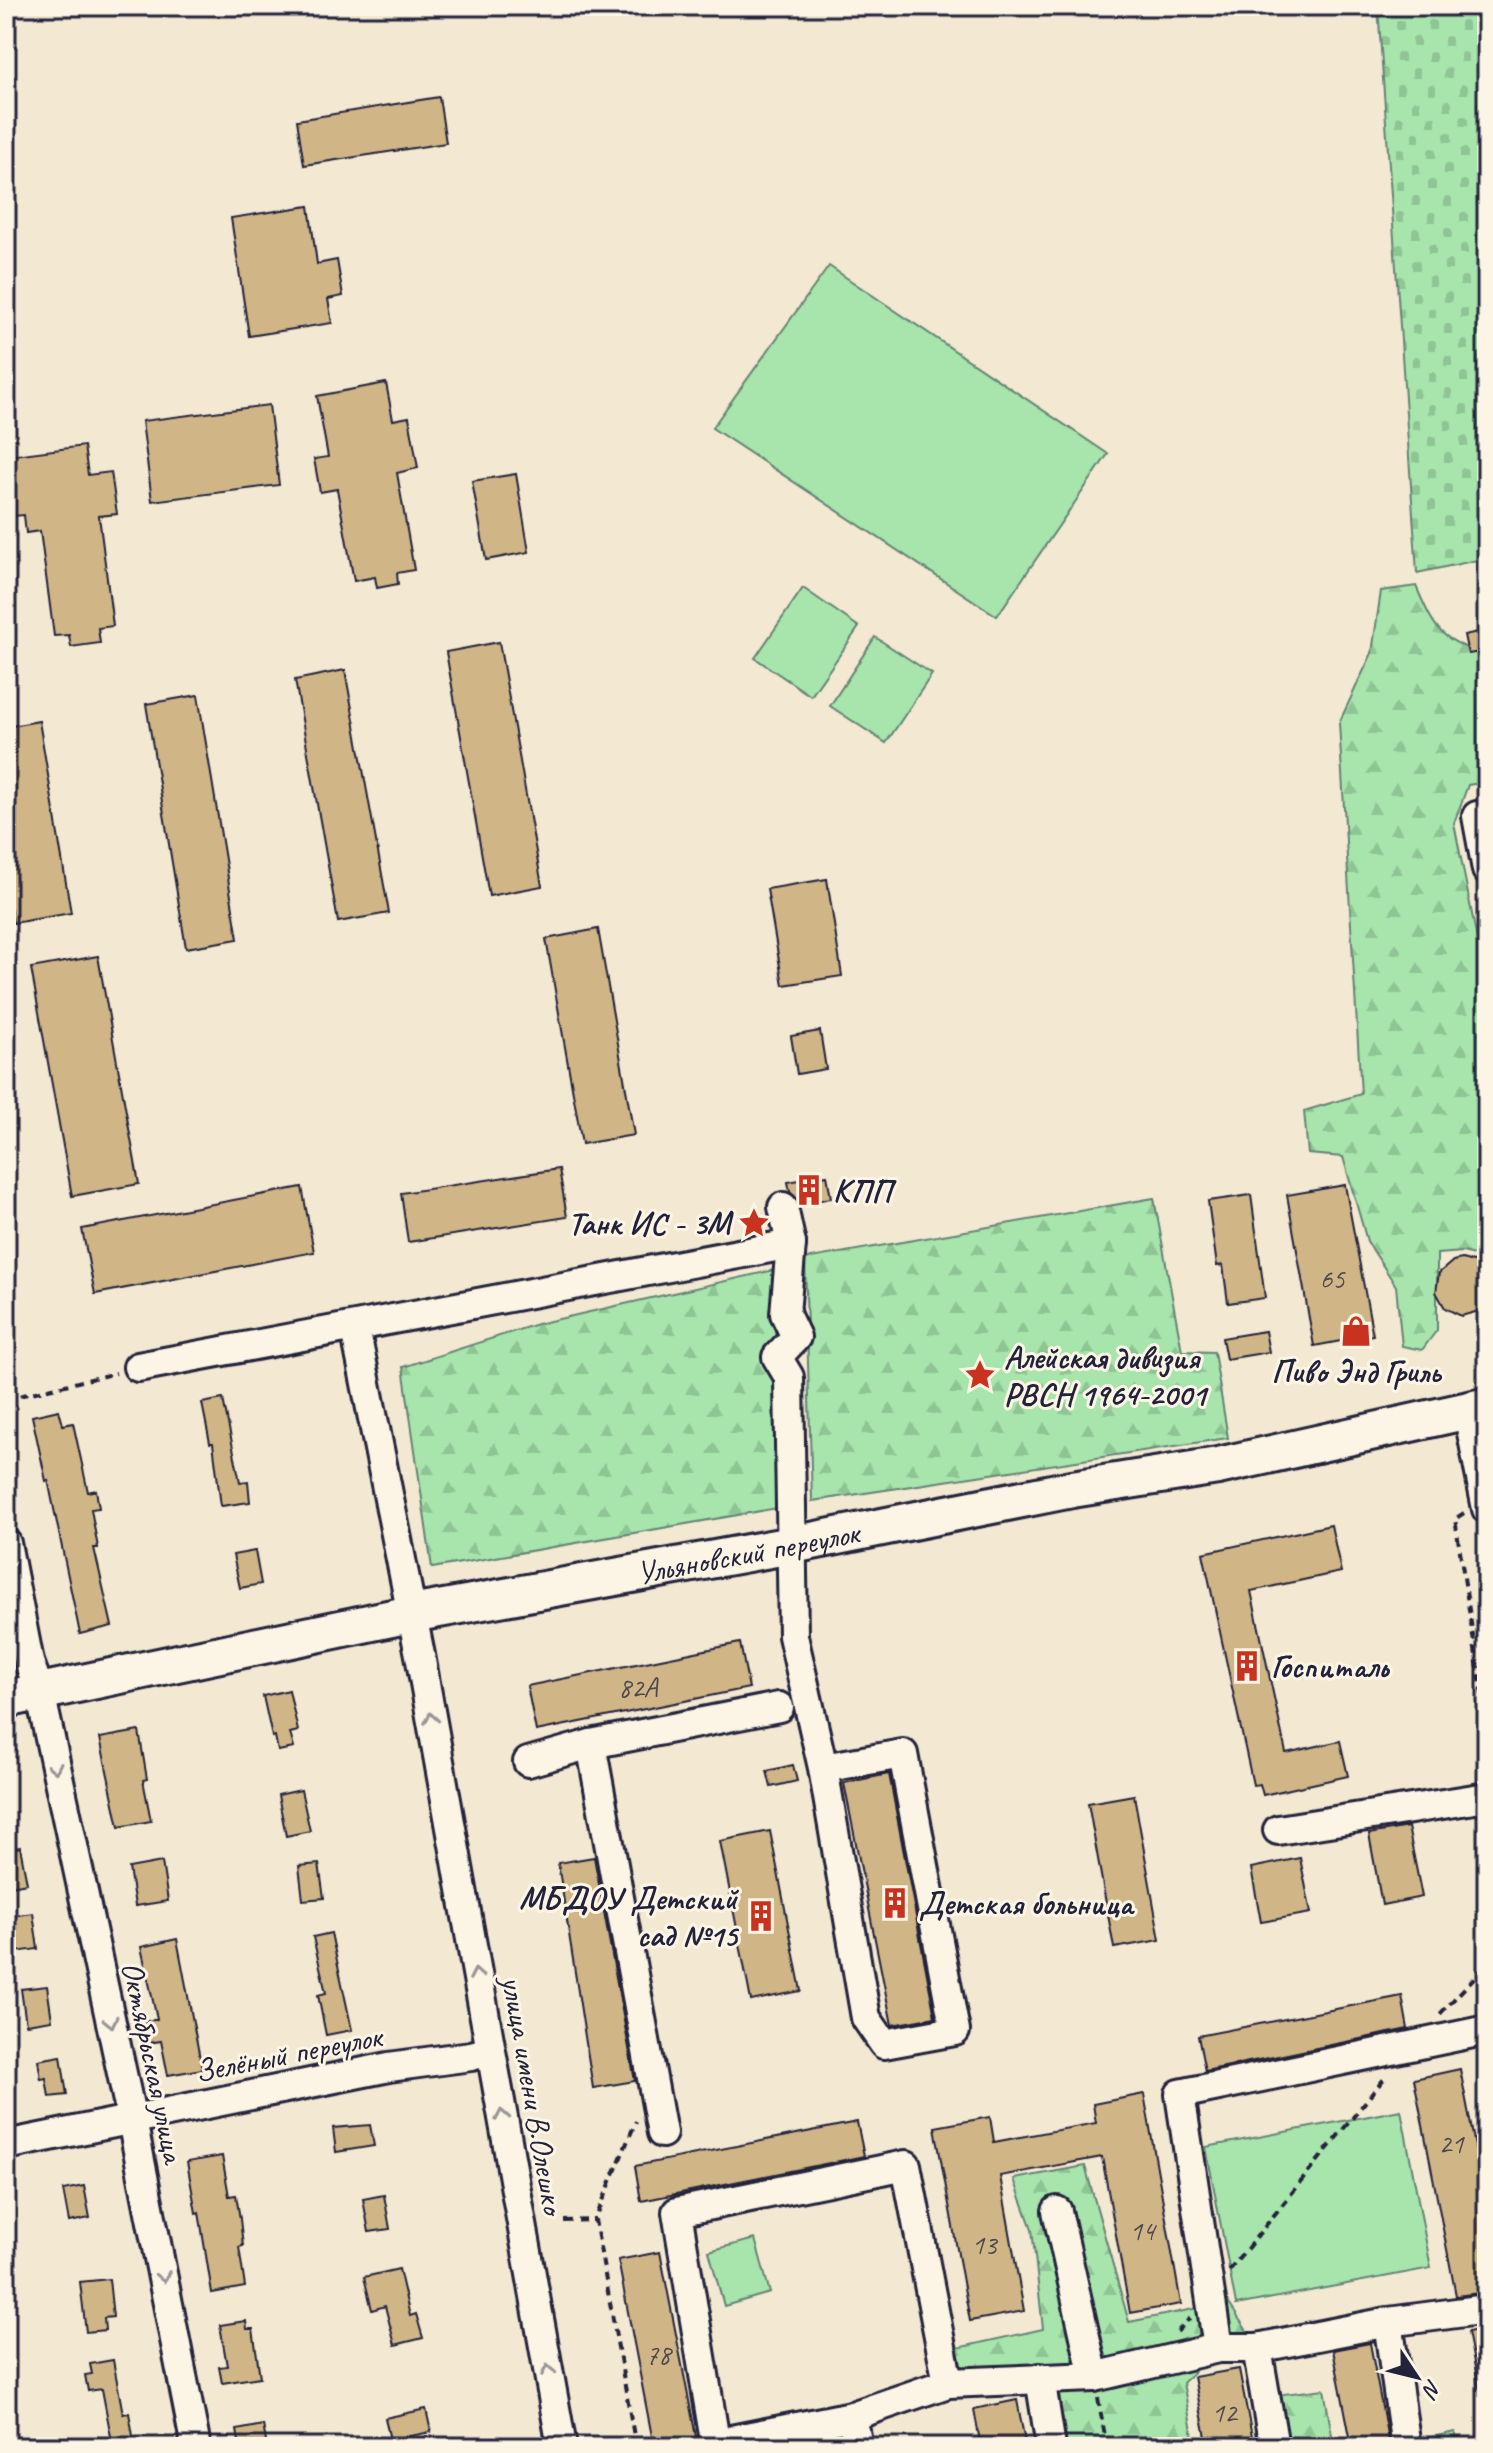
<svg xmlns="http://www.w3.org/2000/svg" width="1493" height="2453" font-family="Caveat,sans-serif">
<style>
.forest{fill:url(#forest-firs);stroke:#648474;stroke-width:2}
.cemetery{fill:url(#cemetery-stones);stroke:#648474;stroke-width:2}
.park{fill:#a7e5ac;stroke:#648474;stroke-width:2}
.building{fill:#d0b686;stroke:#22223b;stroke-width:2}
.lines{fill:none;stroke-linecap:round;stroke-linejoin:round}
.minor-casing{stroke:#22223b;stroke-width:34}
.major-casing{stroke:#22223b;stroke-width:42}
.path{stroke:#22223b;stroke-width:4;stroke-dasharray:8 6;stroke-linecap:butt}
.minor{stroke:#fcf5e5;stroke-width:28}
.major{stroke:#fcf5e5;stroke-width:36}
.oneway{stroke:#9a9698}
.labels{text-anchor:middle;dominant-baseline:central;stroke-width:6;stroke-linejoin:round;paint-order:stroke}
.number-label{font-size:28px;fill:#4e474e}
.poi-label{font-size:32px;font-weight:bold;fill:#22223b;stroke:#fcf5e5;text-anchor:start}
.street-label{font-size:32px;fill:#22223b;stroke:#fcf5e5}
</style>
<defs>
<pattern id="forest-firs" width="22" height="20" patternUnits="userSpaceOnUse" patternTransform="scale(2)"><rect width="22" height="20" fill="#a7e5ac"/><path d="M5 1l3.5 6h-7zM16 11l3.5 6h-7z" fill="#8fc495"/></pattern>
<pattern id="cemetery-stones" width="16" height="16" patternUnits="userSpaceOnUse" patternTransform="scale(2)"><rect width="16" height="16" fill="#a7e5ac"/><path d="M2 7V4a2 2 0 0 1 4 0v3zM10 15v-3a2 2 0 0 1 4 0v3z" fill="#8fc495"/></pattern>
</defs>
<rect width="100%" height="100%" fill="#f3e8d2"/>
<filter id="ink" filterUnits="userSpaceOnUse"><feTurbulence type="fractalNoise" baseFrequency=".0125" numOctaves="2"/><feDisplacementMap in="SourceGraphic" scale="16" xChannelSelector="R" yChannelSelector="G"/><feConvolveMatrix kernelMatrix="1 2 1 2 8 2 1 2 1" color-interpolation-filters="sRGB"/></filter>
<g filter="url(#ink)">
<!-- forest -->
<g class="forest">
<path d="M1416 586C1437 635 1439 636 1487 657V782L1468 785 1454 823 1487 990V1259L1463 1252 1437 1254V1330L1422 1350 1402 1346 1396 1286 1367 1241 1343 1157 1308 1154 1304 1111 1361 1094 1339 723 1372 653 1381 591Z"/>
<polygon points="1154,1198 1182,1351 1214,1352 1228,1438 812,1501 805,1259"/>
<polygon points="774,1270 778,1508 432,1568 403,1367 537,1324"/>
<polygon points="1085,2166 1129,2322 1228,2302 1247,2331 1201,2364 1183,2383 1195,2447 1054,2447 1046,2391 959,2372 953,2349 1043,2329 1032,2229 1014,2179"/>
<polygon points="1324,2389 1334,2447 1284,2447 1275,2395"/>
</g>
<!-- cemetery -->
<polygon class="cemetery" points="1378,6 1487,6 1487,558 1417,573"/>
<!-- park -->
<g class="park">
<polygon points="829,266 1108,454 997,616 712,428"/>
<polygon points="803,588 859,627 811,696 755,658"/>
<polygon points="875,637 932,674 886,743 830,706"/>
<polygon points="1401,2110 1431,2268 1236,2305 1206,2147"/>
<polygon points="755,2239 770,2293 724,2306 709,2251"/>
<polygon points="1455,2432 1459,2447 1414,2447 1413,2441"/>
</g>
<!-- building -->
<g class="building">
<polygon points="439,97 446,143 304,165 297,120"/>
<polygon points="309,206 317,264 337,260 343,296 328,299 332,323 249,336 231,218"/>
<polygon points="386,383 393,420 409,417 418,468 397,473 414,570 397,573 398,584 377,588 375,577 354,581 337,489 320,492 314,459 328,457 317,396"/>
<polygon points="269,405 279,485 152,501 142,421"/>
<polygon points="84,446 88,475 111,472 117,514 99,516 113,626 98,628 100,643 71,647 69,635 54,636 40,531 26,533 24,515 13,516 6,456"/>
<polygon points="516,474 529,552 486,560 472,481"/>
<polygon points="1487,630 1487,651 1468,654 1464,635"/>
<polygon points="499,642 542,886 489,896 446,652"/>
<polygon points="345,670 389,913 338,922 295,680"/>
<polygon points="198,695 238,939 186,948 146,704"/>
<polygon points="39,721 71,913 13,923 6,884 6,727"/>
<polygon points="827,879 842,976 783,985 767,889"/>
<polygon points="598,929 634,1135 582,1144 546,939"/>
<polygon points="98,956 139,1184 72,1196 31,968"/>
<polygon points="820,1031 826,1069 797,1074 791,1036"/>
<polygon points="559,1169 567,1217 408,1242 401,1193"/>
<polygon points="827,1175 831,1198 800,1204 790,1192 788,1182"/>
<polygon points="1345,1185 1373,1335 1314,1346 1287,1195"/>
<polygon points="302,1187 314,1252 95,1294 82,1229"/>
<polygon points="1251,1195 1265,1298 1228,1303 1223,1265 1217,1266 1208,1201"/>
<polygon points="1462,1259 1480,1264 1487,1270 1487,1304 1479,1311 1461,1316 1445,1308 1436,1292 1439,1273 1453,1261"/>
<polygon points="1265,1331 1269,1352 1226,1359 1222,1338"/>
<polygon points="223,1399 240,1482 248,1481 250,1502 221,1506 213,1443 210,1443 202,1403"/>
<polygon points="59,1410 63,1425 73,1423 88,1492 96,1490 99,1508 91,1509 98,1548 94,1548 112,1626 80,1634 48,1480 46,1481 32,1416"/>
<polygon points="1331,1525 1341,1572 1251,1591 1286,1753 1340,1741 1348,1776 1263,1795 1260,1784 1253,1785 1203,1553"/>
<polygon points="255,1551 261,1584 240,1588 233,1555"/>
<polygon points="740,1643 749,1688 536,1731 527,1686"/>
<polygon points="289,1690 298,1731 290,1733 294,1748 278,1751 275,1736 272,1737 263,1696"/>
<polygon points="139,1731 147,1779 143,1780 151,1821 119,1827 100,1738"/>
<polygon points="793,1765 797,1781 771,1787 767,1771"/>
<polygon points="889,1774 935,2017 892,2025 844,1783"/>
<polygon points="301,1790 310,1831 286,1836 278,1795"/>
<polygon points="1134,1795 1160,1940 1114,1948 1088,1803"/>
<polygon points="1408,1827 1422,1897 1382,1905 1369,1834"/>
<polygon points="770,1831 801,1991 751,2001 720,1841"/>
<polygon points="20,1847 27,1883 6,1887 6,1850"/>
<polygon points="594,1857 635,2081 593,2088 558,1863"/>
<polygon points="1300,1858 1311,1913 1261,1922 1251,1868"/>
<polygon points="162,1862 168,1901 135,1906 129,1868"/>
<polygon points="319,1864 324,1898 303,1900 299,1866"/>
<polygon points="33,1913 38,1949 16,1952 10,1916"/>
<polygon points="331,1933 352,2030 326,2035 318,1995 326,1993 313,1937"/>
<polygon points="177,1939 202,2069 168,2075 161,2041 148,2043 144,2022 157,2019 141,1947"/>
<polygon points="47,1986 52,2020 26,2024 21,1989"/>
<polygon points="1402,1996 1408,2029 1205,2071 1198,2036"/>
<polygon points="61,2056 67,2095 49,2097 46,2078 41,2079 38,2060"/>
<polygon points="1460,2069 1487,2208 1487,2292 1456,2296 1414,2079"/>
<polygon points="1144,2094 1181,2304 1130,2313 1102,2157 1000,2176 1024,2311 970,2321 935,2127 990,2117 994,2142 1096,2123 1093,2104"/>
<polygon points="857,2122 864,2156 641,2201 635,2166"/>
<polygon points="370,2125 374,2146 336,2152 333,2128"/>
<polygon points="222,2156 229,2196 236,2195 240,2219 243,2246 239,2247 245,2287 212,2293 199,2212 196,2213 187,2162"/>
<polygon points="84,2186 90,2218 69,2222 63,2190"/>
<polygon points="384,2195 390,2229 369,2232 363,2199"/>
<polygon points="660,2252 698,2447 654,2447 618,2260"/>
<polygon points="399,2269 410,2316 416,2314 423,2338 395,2345 385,2306 372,2310 364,2277"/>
<polygon points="109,2279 113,2317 104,2318 105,2330 86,2332 80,2282"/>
<polygon points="246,2321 247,2329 253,2329 260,2377 222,2383 219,2367 227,2366 220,2325"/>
<polygon points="1487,2328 1487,2388 1479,2388 1468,2332"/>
<polygon points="1370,2343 1386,2429 1389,2447 1352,2447 1333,2350"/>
<polygon points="113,2360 123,2414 129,2413 135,2447 113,2447 102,2389 88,2391 85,2375 92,2374 90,2364"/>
<polygon points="1239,2369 1254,2447 1208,2447 1194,2377"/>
<polygon points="1017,2400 1026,2447 981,2447 974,2409"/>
<polygon points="426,2409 431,2432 390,2440 385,2418"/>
<polygon points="263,2425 267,2447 240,2447 237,2430"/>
</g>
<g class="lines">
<defs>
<g id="minor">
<polyline points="1477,816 1487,870"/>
<polyline points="783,1207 791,1244 785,1314 796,1337 777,1357 789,1377 793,1636 823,1768 903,1754 955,2031 884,2044 866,2018 823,1768"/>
<polyline points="355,1328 420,1655 562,2447"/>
<polyline points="138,1367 791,1244"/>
<polyline points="1468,1412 1487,1509"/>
<polyline points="6,1543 29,1662 40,1692 132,2120 196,2447"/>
<polyline points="591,1744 662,2133"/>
<polyline points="528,1762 591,1744 779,1707"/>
<polyline points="1278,1830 1487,1797"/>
<polyline points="6,2145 389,2067 471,2056 490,2051"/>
<polyline points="1057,2211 1094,2377"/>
<polyline points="1388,2322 1406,2447"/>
<polyline points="1218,2348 1180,2094 1487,2030"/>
<polyline points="1257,2348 1274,2447"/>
<polyline points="1040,2378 1051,2447"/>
<polyline points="852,2416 858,2447"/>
<polyline points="716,2443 852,2416 948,2383"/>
<polyline points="716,2447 677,2212 906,2165 948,2383 1094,2377 1218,2348 1257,2348 1388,2322 1487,2309"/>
</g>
<g id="major">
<path id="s1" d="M6 1699 411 1614 792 1545 1072 1489 1218 1466 1487 1406"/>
</g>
</defs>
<!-- minor casing -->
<use href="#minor" class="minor-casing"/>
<!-- major casing -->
<use href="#major" class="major-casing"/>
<!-- path -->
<g class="path">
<polyline points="6,1399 116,1373"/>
<polyline points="1464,1513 1455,1519 1487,1727"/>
<polyline points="1440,2014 1487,1964"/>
<polyline points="564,2221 595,2220"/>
<polyline points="1229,2271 1387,2075"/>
<polyline points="1177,2332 1190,2318"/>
<polyline points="1098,2398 1107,2447"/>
<polyline points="636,2447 595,2220 636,2121"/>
</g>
<!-- minor -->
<use href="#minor" class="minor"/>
<!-- major -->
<use href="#major" class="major"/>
</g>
<!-- one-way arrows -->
<defs><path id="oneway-chevron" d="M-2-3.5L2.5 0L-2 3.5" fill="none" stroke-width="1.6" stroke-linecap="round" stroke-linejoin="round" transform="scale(2)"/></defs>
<g class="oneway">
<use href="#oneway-chevron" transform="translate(431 1718) rotate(-100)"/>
<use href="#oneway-chevron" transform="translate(55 1768) rotate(78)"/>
<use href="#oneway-chevron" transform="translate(476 1974) rotate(-100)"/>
<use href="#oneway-chevron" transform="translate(111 2022) rotate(77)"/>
<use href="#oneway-chevron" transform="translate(502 2115) rotate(-100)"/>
<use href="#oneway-chevron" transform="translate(163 2277) rotate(79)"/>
<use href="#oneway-chevron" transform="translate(548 2370) rotate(-100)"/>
</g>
</g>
<!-- icons -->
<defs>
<symbol id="building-bare" viewBox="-9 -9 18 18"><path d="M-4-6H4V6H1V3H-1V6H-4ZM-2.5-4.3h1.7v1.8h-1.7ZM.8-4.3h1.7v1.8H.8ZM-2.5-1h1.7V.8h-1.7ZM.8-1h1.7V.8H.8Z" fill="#c8321e" stroke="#fcf5e5" stroke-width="2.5" paint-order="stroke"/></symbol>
<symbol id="sight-bare" viewBox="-9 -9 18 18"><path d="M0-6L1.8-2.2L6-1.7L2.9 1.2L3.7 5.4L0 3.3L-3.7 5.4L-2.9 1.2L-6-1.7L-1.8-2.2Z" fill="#c8321e" stroke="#fcf5e5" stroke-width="2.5" paint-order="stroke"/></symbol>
<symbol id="shop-bare" viewBox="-9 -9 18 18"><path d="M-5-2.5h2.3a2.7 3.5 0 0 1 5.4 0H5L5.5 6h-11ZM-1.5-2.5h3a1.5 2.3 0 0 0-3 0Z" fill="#c8321e" stroke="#fcf5e5" stroke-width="2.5" paint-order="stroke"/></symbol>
</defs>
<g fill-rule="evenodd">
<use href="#building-bare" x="787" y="1168" width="44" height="44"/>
<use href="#sight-bare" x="732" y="1201" width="44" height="44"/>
<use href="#shop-bare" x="1334" y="1309" width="44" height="44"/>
<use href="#sight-bare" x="958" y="1353" width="44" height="44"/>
<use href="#building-bare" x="1225" y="1644" width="44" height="44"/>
<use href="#building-bare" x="873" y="1881" width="44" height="44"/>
<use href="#building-bare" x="739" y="1894" width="44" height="44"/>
</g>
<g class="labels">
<!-- number labels -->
<g class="number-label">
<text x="1332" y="1278">65</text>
<text x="638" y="1687">82А</text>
<text x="1451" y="2143">21</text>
<text x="1142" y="2230">14</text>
<text x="984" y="2244">13</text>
<text x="658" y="2354">78</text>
<text x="1224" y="2412">12</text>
</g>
<!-- poi labels -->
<g class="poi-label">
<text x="833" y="1190">КПП</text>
<text x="730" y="1223" text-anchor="end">Танк ИС - 3М</text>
<text x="1004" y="1357">Алейская дивизия<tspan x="1004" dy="37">РВСН 1964-2001</tspan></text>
<text x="1356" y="1371" text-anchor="middle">Пиво Энд Гриль</text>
<text x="1271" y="1666">Госпиталь</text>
<text x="737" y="1898" text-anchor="end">МБДОУ Детский<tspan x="737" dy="37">сад №15</tspan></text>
<text x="919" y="1903">Детская больница</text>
</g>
<!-- street labels -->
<g class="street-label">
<text stroke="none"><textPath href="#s1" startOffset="756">Ульяновский переулок</textPath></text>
<text transform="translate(288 2054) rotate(-11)">Зелёный переулок</text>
<text transform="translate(153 2062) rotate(78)">Октябрьская улица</text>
<text transform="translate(533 2095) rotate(80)">улица имени В.Олешко</text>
</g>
</g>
<!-- margin -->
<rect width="1493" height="2453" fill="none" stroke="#fcf5e5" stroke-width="32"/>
<rect x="16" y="16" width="1461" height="2421" fill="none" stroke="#22223b" stroke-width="3" filter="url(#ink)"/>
<!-- north arrow -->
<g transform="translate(1417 2377) rotate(125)" stroke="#fcf5e5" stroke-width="6" paint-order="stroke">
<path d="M0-6L14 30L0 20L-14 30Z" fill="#22223b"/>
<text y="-12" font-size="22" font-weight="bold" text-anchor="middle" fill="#22223b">N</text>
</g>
</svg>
